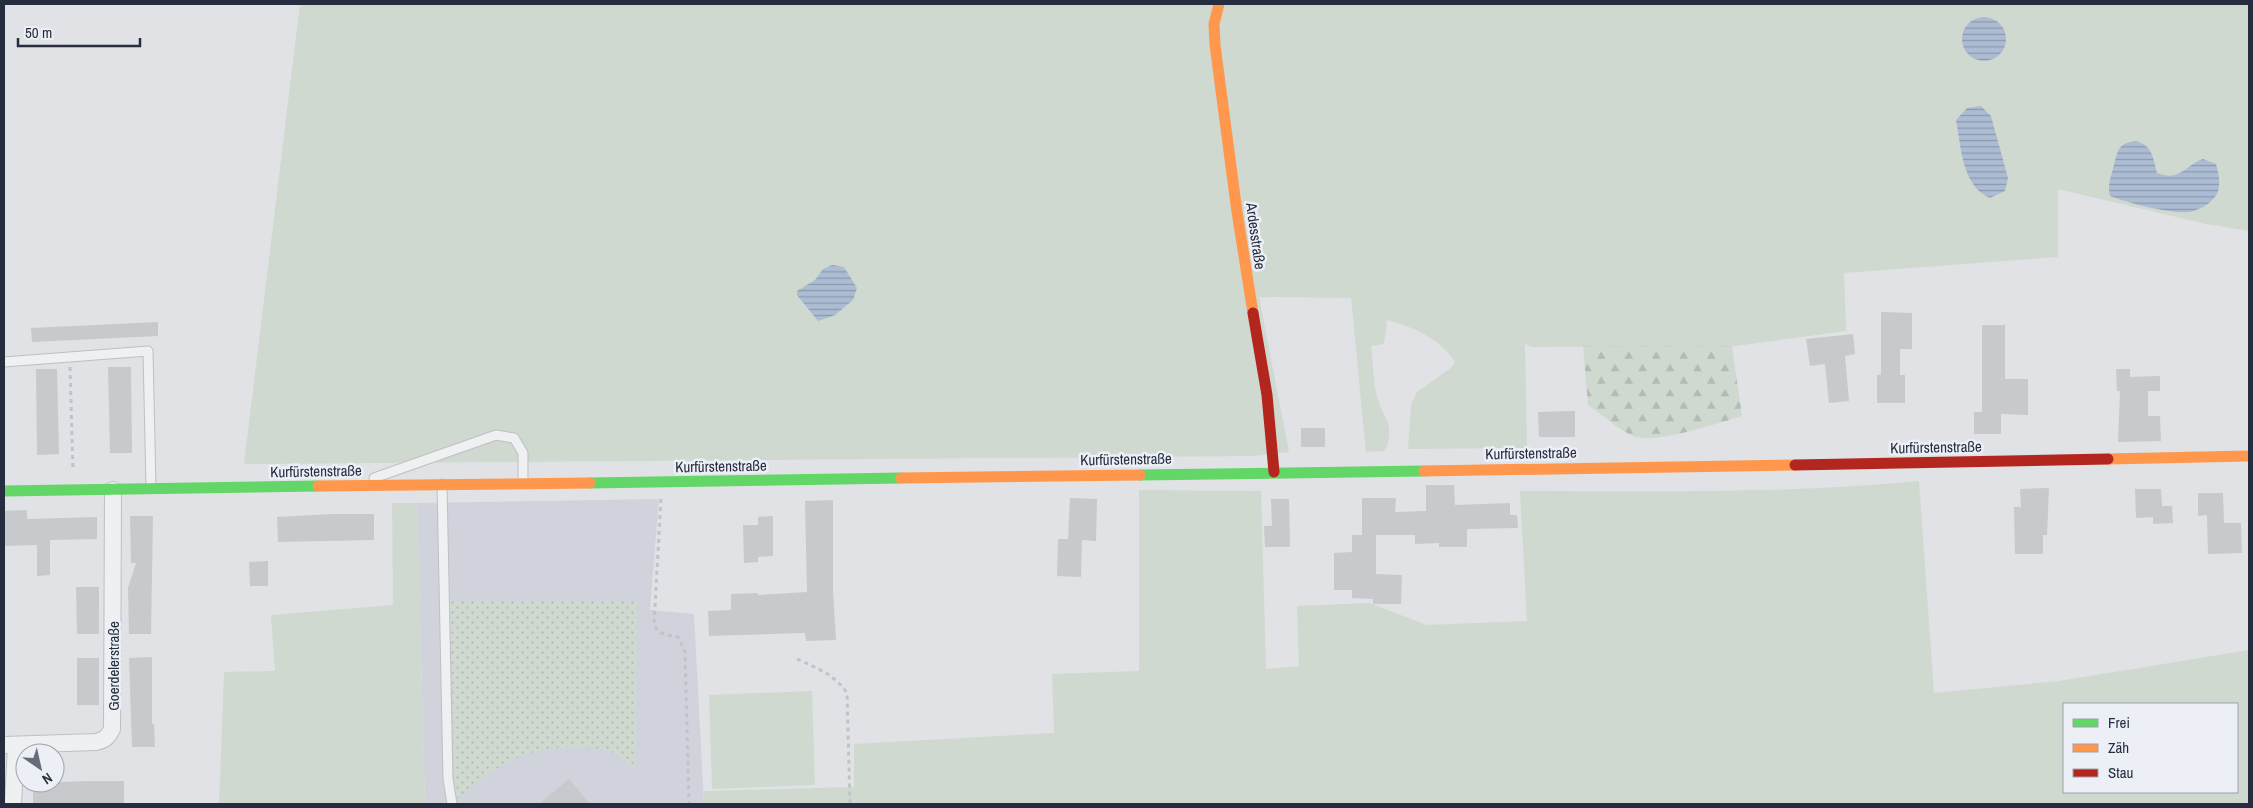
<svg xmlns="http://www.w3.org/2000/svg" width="2253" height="808" font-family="'Archivo Narrow',sans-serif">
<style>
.built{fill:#d0d3db}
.green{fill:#d0d9d0;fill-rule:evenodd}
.forest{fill:url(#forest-firs)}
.garden{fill:url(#garden-dots)}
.water{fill:url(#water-rules)}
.building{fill:#c7c9cd}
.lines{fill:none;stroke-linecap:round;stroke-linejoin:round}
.lane-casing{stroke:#bdbfc3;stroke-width:11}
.street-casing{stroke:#bdbfc3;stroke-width:18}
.path{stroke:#c2c3c8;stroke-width:3;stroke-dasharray:4 4;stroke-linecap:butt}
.lane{stroke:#eff0f2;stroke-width:9}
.street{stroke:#eff0f2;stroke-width:16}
.fast{stroke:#63d668;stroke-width:11}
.slow{stroke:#ff974d;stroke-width:11}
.jam{stroke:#b3261e;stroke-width:11}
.labels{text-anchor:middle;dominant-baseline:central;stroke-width:5;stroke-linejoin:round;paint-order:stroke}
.street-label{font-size:15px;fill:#262d3f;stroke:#ecf0f6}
</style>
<defs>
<pattern id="forest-firs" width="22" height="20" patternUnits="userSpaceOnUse" patternTransform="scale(1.25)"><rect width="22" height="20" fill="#d0d9d0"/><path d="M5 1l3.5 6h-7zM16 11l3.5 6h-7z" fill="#b2bbb4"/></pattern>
<pattern id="garden-dots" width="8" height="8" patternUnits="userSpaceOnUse" patternTransform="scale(1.25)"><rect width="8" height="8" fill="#d0d9d0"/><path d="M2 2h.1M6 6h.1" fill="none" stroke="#b2bbb4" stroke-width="1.8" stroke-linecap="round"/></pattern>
<pattern id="water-rules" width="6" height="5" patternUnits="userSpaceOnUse" patternTransform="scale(1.25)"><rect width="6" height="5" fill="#acbcd3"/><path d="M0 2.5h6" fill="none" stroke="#8c99ad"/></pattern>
</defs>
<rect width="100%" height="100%" fill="#e0e2e5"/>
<!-- built -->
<polygon class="built" points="659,499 650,610 694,614 704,804 425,804 417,503"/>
<!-- green -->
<g class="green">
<path d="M300 4H2249V231L2206 224 2058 189V257L1844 273 1846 331 1735 346 1532 347 1525 344 1527 448 1408 449 1411 405 1417 392 1452 367 1455 362C1440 338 1413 327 1387 320L1384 344 1371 346C1373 361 1373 377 1376 392 1381 419 1397 420 1385 451L1366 452 1351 298 1259 297 1289 452 1253 456 244 464Z"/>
<path d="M1919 481 1934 693 2059 681 2249 650V804H704V791L854 787V744L1054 733 1052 674 1139 671V490L1261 491 1266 669 1299 666 1297 606 1369 603 1427 625 1527 621 1520 491C1653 491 1786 494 1919 481ZM2064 704H2237V792H2064Z"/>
<polygon points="392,503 417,503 425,804 219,804 224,672 275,671 271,615 393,605"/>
<polygon points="812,691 815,785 712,789 709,695"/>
</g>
<!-- forest -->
<path class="forest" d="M1583 346H1732L1742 416C1719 423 1653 445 1633 436 1617 429 1602 414 1588 405Z"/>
<!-- garden -->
<path class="garden" d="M450 601H637L635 770C628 765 621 757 614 753 602 747 584 747 571 747 523 748 493 767 458 799L454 780Z"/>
<!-- water -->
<g class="water">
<circle cx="1984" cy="39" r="22"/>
<path d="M1981 106 1991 116 2008 178 2005 191 1990 198C1962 187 1961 146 1956 120L1967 108Z"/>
<path d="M2136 141C2153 146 2153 158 2157 173 2180 182 2184 166 2203 159L2216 164C2218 171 2220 179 2219 187 2218 200 2201 210 2189 212 2170 214 2128 203 2110 196 2107 184 2111 177 2114 165 2118 150 2118 143 2136 141Z"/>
<polygon points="832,265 844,267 857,288 853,300 835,315 818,321 797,295 797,291 815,280 823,269"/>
</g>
<!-- building -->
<g class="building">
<polygon points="1881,312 1912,313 1912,349 1900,349 1900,375 1905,375 1905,403 1877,403 1877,375 1881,375"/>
<polygon points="158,322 158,336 32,342 31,328"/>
<polygon points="1982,325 2005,325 2005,379 2028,379 2028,415 2001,414 2001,434 1974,434 1974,412 1982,412"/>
<polygon points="1853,334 1855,354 1845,356 1849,401 1829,403 1825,364 1810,366 1806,339"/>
<polygon points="108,367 131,367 132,453 110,453"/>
<polygon points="36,369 57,369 59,454 37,455"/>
<polygon points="2116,369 2130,369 2130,377 2160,376 2160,391 2148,391 2148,416 2160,416 2161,441 2118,442 2120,391 2117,391"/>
<polygon points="1575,411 1575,437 1539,437 1538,412"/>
<rect x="1301" y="428" width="24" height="19"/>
<polygon points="1426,485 1454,485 1455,505 1510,503 1510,515 1517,515 1518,528 1467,529 1467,547 1439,547 1439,543 1415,544 1415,535 1376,535 1376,574 1402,575 1401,604 1373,604 1373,599 1352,598 1352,590 1334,590 1334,553 1352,552 1352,535 1362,535 1362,498 1396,498 1395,512 1426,511"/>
<polygon points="2049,488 2047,535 2043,535 2043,554 2015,554 2014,507 2021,507 2020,489"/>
<polygon points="2135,489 2161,489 2162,506 2172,506 2173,523 2153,524 2153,517 2136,518"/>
<polygon points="2198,493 2223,493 2224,523 2241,523 2242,553 2208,554 2207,515 2198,516"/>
<polygon points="1070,498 1097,499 1096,541 1082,540 1081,577 1057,576 1058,539 1068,539"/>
<polygon points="1271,499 1289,499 1290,547 1265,547 1264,526 1272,526"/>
<polygon points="833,500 833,591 836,640 806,641 805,633 709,636 708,611 731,610 731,594 758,593 758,595 807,592 805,501"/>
<polygon points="27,510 27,519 97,517 97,539 50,540 50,575 37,576 37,545 4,546 4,511"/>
<polygon points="332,514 374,514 374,540 278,542 277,517"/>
<polygon points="130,516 153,516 151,634 129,634 128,588 136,563 131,563"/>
<polygon points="773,516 773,556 758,557 758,562 744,563 743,525 758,525 758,517"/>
<polygon points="268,561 268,586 250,586 249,562"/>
<polygon points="76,587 99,587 99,634 77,634"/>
<polygon points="152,657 152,724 154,724 155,747 132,747 129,658"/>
<rect x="77" y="658" width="22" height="47"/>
<polygon points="569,779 590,804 539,804"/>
<polygon points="90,781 124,781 124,804 33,804 33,783"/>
</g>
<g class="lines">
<defs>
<g id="lane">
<polyline points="4,362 148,351 151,488"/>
<polyline points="374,478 496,435 514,438 523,453 523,482"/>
<polyline points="442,484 448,779 452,804"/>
</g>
<g id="street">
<path d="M4 745 96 742C105 740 108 737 112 729L113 490"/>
<polyline points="13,804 16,745"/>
</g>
</defs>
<!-- lane casing -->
<use href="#lane" class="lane-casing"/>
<!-- street casing -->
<use href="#street" class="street-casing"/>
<!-- path -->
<g class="path">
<polyline points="70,367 73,471"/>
<path d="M661 499 654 624C658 635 667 635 678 637L685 652 689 804"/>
<path d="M797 659C817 668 834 674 847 693L850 804"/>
</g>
<!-- lane -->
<use href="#lane" class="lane"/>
<!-- street -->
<use href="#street" class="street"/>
<!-- fast -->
<g class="fast">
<polyline points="1140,475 1424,471"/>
<polyline points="590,483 901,478"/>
<polyline points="4,491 318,486"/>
</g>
<!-- slow -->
<g class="slow">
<polyline points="1219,4 1214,24 1215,45 1237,212 1253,313"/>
<polyline points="2108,459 2249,456"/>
<polyline points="1424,471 1795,465"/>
<polyline points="901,478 1140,475"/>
<polyline points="318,486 590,483"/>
</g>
<!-- jam -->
<g class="jam">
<polyline points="1253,313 1267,395 1274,472"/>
<polyline points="1795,465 2108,459"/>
</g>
</g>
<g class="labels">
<!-- street labels -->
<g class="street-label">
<text transform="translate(1256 236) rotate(82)">Ardesstraße</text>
<text transform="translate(1936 447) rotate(-1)">Kurfürstenstraße</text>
<text transform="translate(1531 453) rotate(-1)">Kurfürstenstraße</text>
<text transform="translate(1126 459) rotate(-1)">Kurfürstenstraße</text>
<text transform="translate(721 466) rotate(-1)">Kurfürstenstraße</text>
<text transform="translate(316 471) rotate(-1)">Kurfürstenstraße</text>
<text transform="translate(113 666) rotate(-90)">Goerdelerstraße</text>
</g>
</g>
<!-- border -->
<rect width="2253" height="808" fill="none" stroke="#262d3f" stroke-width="10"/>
<!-- legend -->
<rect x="2063" y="703" width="175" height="90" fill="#ecf0f6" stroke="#9da2ad"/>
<rect x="2073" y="719" width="25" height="8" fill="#63d668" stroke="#9da2ad"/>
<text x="2108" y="728" font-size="15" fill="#262d3f">Frei</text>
<rect x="2073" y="744" width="25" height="8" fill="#ff974d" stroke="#9da2ad"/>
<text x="2108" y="753" font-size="15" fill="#262d3f">Zäh</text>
<rect x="2073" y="769" width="25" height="8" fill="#b3261e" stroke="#9da2ad"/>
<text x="2108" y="778" font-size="15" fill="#262d3f">Stau</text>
<!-- north arrow -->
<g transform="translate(40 768) rotate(146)"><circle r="24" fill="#ecf0f6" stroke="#9da2ad"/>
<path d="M0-4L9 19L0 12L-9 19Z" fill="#676c79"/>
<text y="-8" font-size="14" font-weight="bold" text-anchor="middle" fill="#262d3f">N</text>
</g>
<!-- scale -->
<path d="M18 38v8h122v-8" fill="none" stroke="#262d3f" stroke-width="2.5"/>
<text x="25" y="38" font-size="15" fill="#262d3f" stroke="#ecf0f6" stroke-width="4" paint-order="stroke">50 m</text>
</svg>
